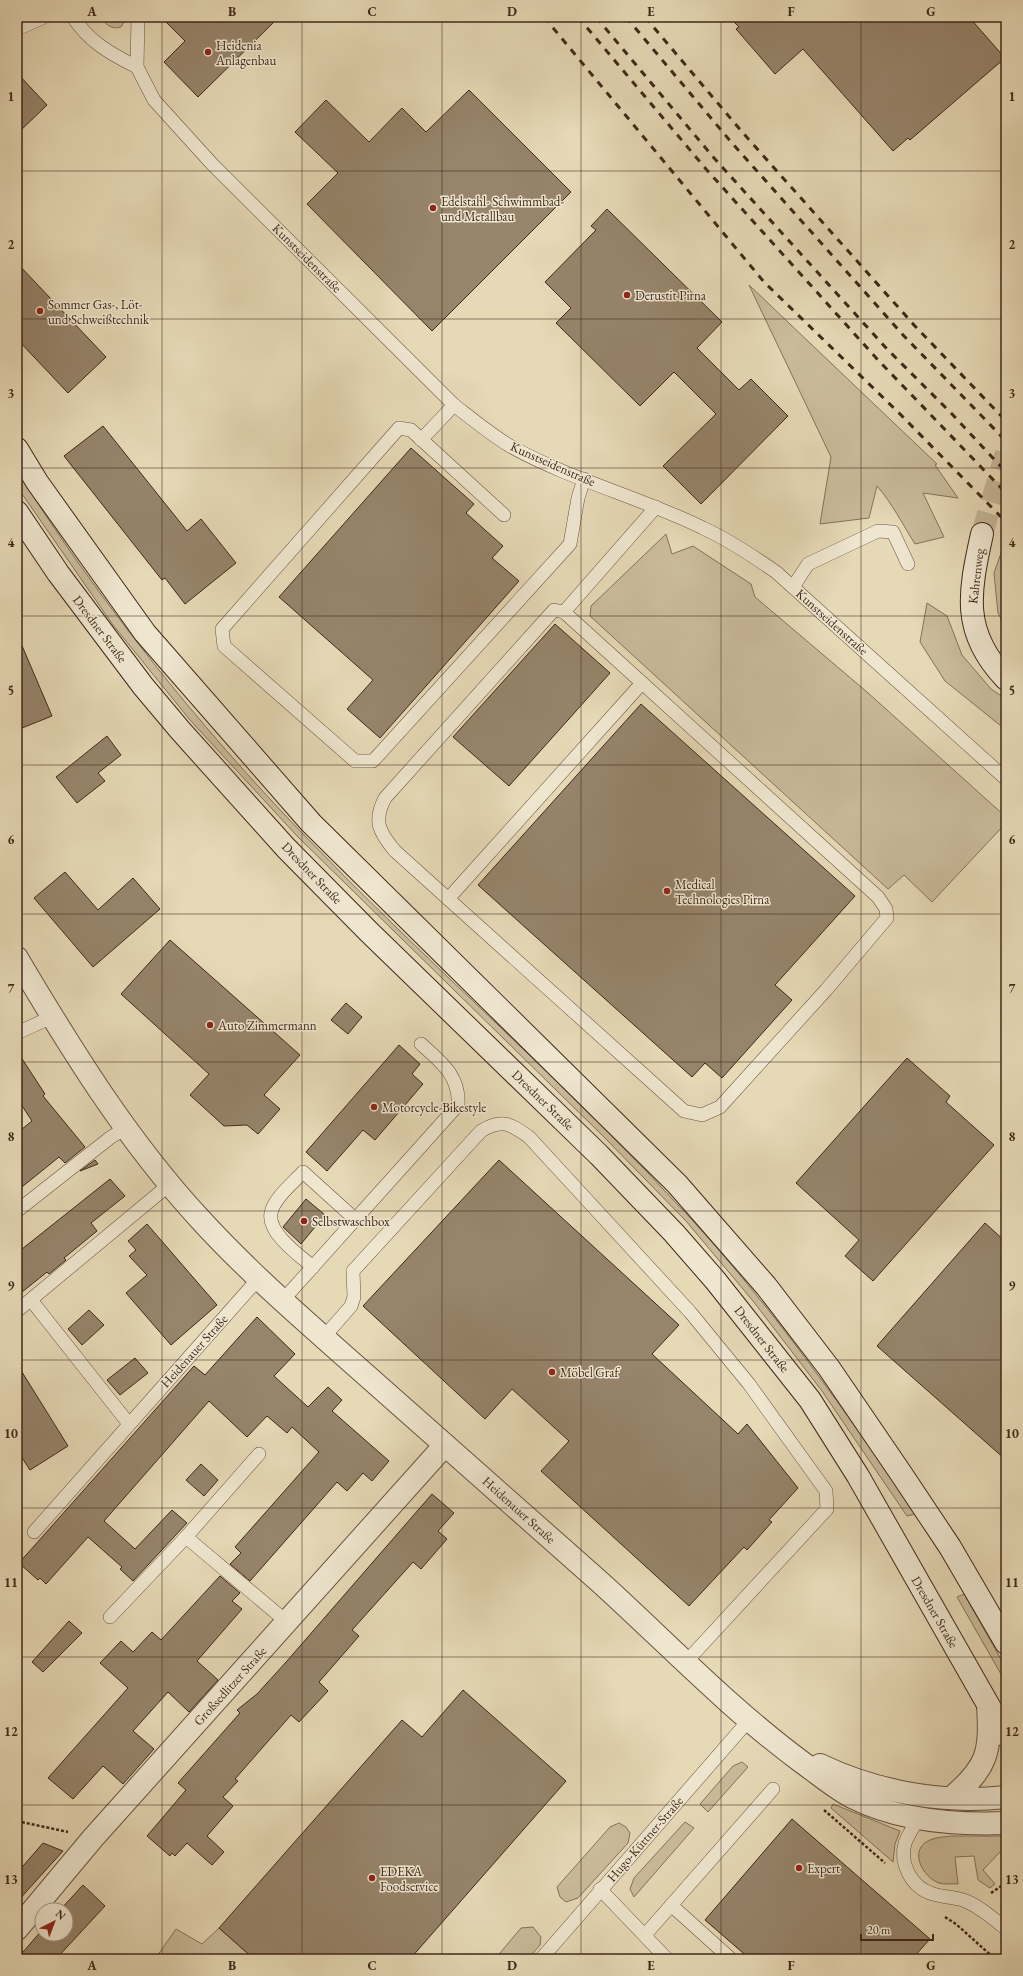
<svg xmlns="http://www.w3.org/2000/svg" width="1023" height="1976" font-family="'EB Garamond',serif">
<style>
.green{fill:#cabb9b;stroke:#85725a}
.building{fill:#96846b;stroke:#402819}
.lines{fill:none;stroke-linecap:round;stroke-linejoin:round}
.secondary-tunnel{stroke:#c5b697;stroke-width:22;stroke-dasharray:22 11;stroke-linecap:butt}
.lane-casing{stroke:#6a5440;stroke-width:14}
.street-casing{stroke:#6a5440;stroke-width:24}
.secondary-casing{stroke:#402819;stroke-width:24}
.path{stroke:#402819;stroke-width:2.5;stroke-dasharray:3 2;stroke-linecap:butt}
.lane{stroke:#efe6d0;stroke-width:13}
.street{stroke:#efe6d0;stroke-width:22}
.secondary{stroke:#efe6d0;stroke-width:22}
.rail{stroke:#402819;stroke-width:3;stroke-dasharray:7 7;stroke-linecap:butt}
.grid{fill:none;stroke:#402819;stroke-width:1;stroke-opacity:0.55}
.poi-dot{fill:#8f2418;stroke:#efe6d0;stroke-width:1.5}
.labels{text-anchor:middle;dominant-baseline:central;stroke-width:3;stroke-linejoin:round;paint-order:stroke}
.poi-label{font-size:13px;fill:#402819;stroke:#efe6d0;text-anchor:start}
.street-label{font-size:13px;fill:#402819;stroke:#efe6d0}
.neatline{fill:none;stroke:#402819;stroke-width:1.5}
.grid-label{font-size:13px;text-anchor:middle;font-weight:bold;fill:#402819}
</style>
<rect width="100%" height="100%" fill="#e6d9b6"/>
<filter id="stains"><feTurbulence type="fractalNoise" baseFrequency=".005" numOctaves="4"/><feColorMatrix values="0 0 0 0 .2 0 0 0 0 .09 0 0 0 0 .02 0 0 0 .5 -.17"/></filter>
<radialGradient id="worn" r=".72"><stop offset=".6" stop-color="#630" stop-opacity="0"/><stop offset="1" stop-color="#630" stop-opacity=".3"/></radialGradient>
<!-- green -->
<g class="green">
<path d="M100 17H125L124 22 121 27C111 30 106 24 100 17Z"/>
<path d="M749 285 937 464 935 465 958 498 923 493 944 537 915 544C903 525 892 503 877 486L869 518 820 524 831 457Z"/>
<path d="M17 471C99 601 197 724 304 835 431 967 570 1086 693 1221 775 1311 847 1413 915 1514L907 1516 822 1391 753 1301 686 1221 603 1136 298 837 190 720 113 625 20 491 17 486Z"/>
<polygon points="666,534 672,554 693,546 751,584 755,597 867,692 1006,817 1006,823 932,902 904,875 888,889 590,616 591,606"/>
<polygon points="1006,539 1006,628 998,613 994,573"/>
<polygon points="927,603 947,616 962,655 991,689 1006,699 1006,730 945,681 920,642"/>
<polygon points="964,1594 1006,1668 1006,1683 957,1597"/>
<polygon points="17,1649 20,1656 21,1732 17,1737"/>
<polygon points="742,1762 748,1767 708,1812 700,1804 733,1766"/>
<polygon points="833,1804 900,1831 895,1844 893,1862 831,1808"/>
<polygon points="685,1822 694,1828 634,1897 630,1889 634,1878"/>
<polygon points="619,1823 626,1827 630,1833 628,1843 578,1898 566,1902 560,1897 557,1887 610,1827"/>
<path d="M951 1836H1006V1858L1000 1852 983 1870 995 1884 990 1888 978 1880 974 1856 955 1857 958 1884C952 1883 944 1885 939 1883 922 1877 908 1849 930 1840 936 1837 945 1837 951 1836Z"/>
<polygon points="533,1927 541,1937 540,1945 528,1959 495,1959 521,1928"/>
<polygon points="219,1928 254,1959 155,1959 176,1929 202,1944"/>
</g>
<!-- building -->
<g class="building">
<polygon points="161,17 279,17 198,97 164,62 185,41"/>
<polygon points="729,17 969,17 1005,58 910,140 908,138 893,151 803,49 775,74 736,29 739,27"/>
<polygon points="17,73 47,105 17,134"/>
<polygon points="469,90 571,192 432,331 307,204 338,173 295,132 326,100 369,142 402,108 426,132"/>
<polygon points="607,209 722,322 697,348 739,390 751,379 788,416 701,504 663,466 716,414 674,372 640,406 556,323 571,308 545,282 596,230 591,226"/>
<polygon points="17,263 106,357 68,393 17,339"/>
<polygon points="103,426 187,531 201,519 236,563 185,604 165,578 162,580 64,456"/>
<polygon points="411,448 474,504 466,513 503,546 492,558 519,581 380,738 347,709 373,680 279,597"/>
<polygon points="555,624 610,673 509,786 453,737"/>
<polygon points="17,634 52,716 17,730"/>
<polygon points="641,704 855,896 775,985 792,1000 722,1078 705,1063 692,1077 478,885"/>
<polygon points="107,736 121,755 98,773 105,781 77,803 56,777"/>
<polygon points="65,872 98,910 133,878 160,909 93,967 34,898"/>
<polygon points="170,940 300,1055 264,1095 280,1109 258,1134 247,1125 224,1126 190,1095 209,1074 121,994"/>
<polygon points="346,1003 362,1017 348,1034 331,1020"/>
<polygon points="399,1045 420,1064 412,1074 423,1084 375,1140 363,1130 327,1171 306,1152"/>
<polygon points="17,1051 45,1094 43,1096 85,1147 65,1163 59,1157 17,1191 17,1133 32,1121 17,1098"/>
<polygon points="907,1058 950,1096 946,1102 994,1145 873,1281 845,1256 859,1240 796,1183"/>
<polygon points="95,1160 98,1164 80,1171"/>
<polygon points="499,1160 679,1325 652,1354 738,1434 747,1424 798,1488 769,1520 772,1522 747,1550 744,1547 689,1606 541,1471 569,1441 512,1389 485,1419 363,1306"/>
<polygon points="110,1179 125,1196 91,1223 97,1231 64,1258 66,1260 49,1274 47,1272 17,1296 17,1253"/>
<polygon points="306,1199 325,1215 301,1244 283,1227"/>
<polygon points="985,1223 1006,1242 1006,1460 877,1346"/>
<polygon points="147,1224 217,1305 171,1345 126,1293 147,1275 129,1256 136,1250 128,1241"/>
<polygon points="89,1310 104,1325 82,1345 68,1329"/>
<polygon points="257,1317 295,1354 274,1376 308,1407 328,1387 342,1400 332,1411 389,1461 372,1481 363,1473 347,1491 337,1482 250,1581 230,1564 241,1553 235,1547 319,1452 292,1427 287,1433 267,1416 247,1437 209,1401 104,1521 135,1549 172,1510 187,1523 133,1581 120,1569 122,1567 88,1537 46,1584 40,1578 38,1580 19,1563 194,1366 205,1375"/>
<polygon points="135,1358 148,1373 120,1395 107,1380"/>
<polygon points="17,1364 68,1446 30,1470 17,1450"/>
<polygon points="201,1464 218,1480 204,1496 186,1480"/>
<polygon points="432,1494 454,1513 438,1531 447,1539 421,1569 413,1562 352,1630 359,1636 319,1682 328,1691 299,1722 291,1715 235,1779 238,1781 223,1797 233,1806 207,1836 224,1852 212,1865 187,1843 175,1856 172,1853 170,1856 147,1836 186,1790 178,1783 240,1713 237,1710 257,1694 287,1661"/>
<polygon points="220,1576 240,1593 232,1601 242,1609 197,1661 218,1680 189,1712 168,1692 133,1731 154,1749 123,1784 103,1766 73,1799 48,1778 128,1688 100,1663 121,1641 133,1652 152,1632 161,1640"/>
<polygon points="69,1621 82,1633 43,1672 32,1662"/>
<polygon points="463,1690 566,1781 410,1959 254,1959 219,1928 402,1720 422,1737"/>
<polygon points="792,1819 930,1939 912,1959 750,1959 705,1920"/>
<polygon points="43,1843 63,1851 17,1902 17,1873"/>
<polygon points="83,1885 105,1906 56,1959 17,1959 42,1930 42,1934 66,1934 66,1910 60,1910"/>
</g>
<g class="lines">
<!-- secondary-tunnel -->
<polyline class="secondary-tunnel" points="982,534 1006,453"/>
<defs>
<g id="lane">
<path d="M73 17C89 42 111 54 137 67"/>
<path d="M138 17 137 67 154 100 212 164 454 405C472 419 490 434 510 446 571 480 640 497 703 528 729 540 753 556 776 572L1006 779"/>
<polyline points="22,27 44,17"/>
<polyline points="421,440 454,405"/>
<polyline points="504,515 411,430 399,428 222,629 224,646 355,761 373,761 570,544 578,498 584,479"/>
<polyline points="793,587 808,564 878,531 893,532 908,564"/>
<path d="M554 610 564 612 878 897 886 909 887 918 826 990 720 1107 702 1115 684 1111 395 851C379 832 373 821 385 798Z"/>
<polyline points="564,612 656,507"/>
<polyline points="448,899 642,683"/>
<polyline points="17,1033 52,1017"/>
<polyline points="17,1211 111,1137 126,1128"/>
<path d="M313 1267C300 1256 267 1233 271 1213 274 1198 293 1183 303 1172L356 1220"/>
<polyline points="31,1300 129,1424"/>
<path d="M283 1300 458 1105C460 1076 441 1062 421 1044"/>
<polyline points="17,1311 170,1184"/>
<path d="M324 1337 351 1306 354 1297 353 1271 481 1131C503 1118 510 1124 529 1137L690 1312 749 1384 826 1491 827 1509 686 1662"/>
<polyline points="259,1454 186,1537 287,1622"/>
<polyline points="34,1532 259,1278"/>
<polyline points="110,1617 186,1537"/>
<path d="M918 1819C914 1826 908 1835 905 1843 899 1864 912 1888 933 1894 943 1897 953 1897 963 1900 978 1905 994 1919 1006 1929"/>
<polyline points="600,1889 667,1959"/>
<polyline points="671,1905 731,1959"/>
<polyline points="645,1935 773,1789"/>
<polyline points="541,1959 749,1720"/>
</g>
<g id="street">
<path d="M17 958C71 1049 127 1140 199 1218 248 1272 303 1319 357 1367 438 1439 520 1511 601 1583 668 1644 731 1710 803 1763 820 1775 836 1789 854 1798 900 1821 955 1825 1006 1823"/>
<path d="M820 1765C876 1792 944 1804 1006 1797"/>
<path d="M951 1798C988 1767 991 1752 988 1705"/>
<polyline points="17,1929 93,1838 445,1445"/>
</g>
<g id="secondary">
<polyline points="17,449 37,482 145,633 311,823 677,1184 766,1286 829,1368 900,1472 950,1547 1006,1643"/>
<polyline points="17,512 58,573 143,686 180,730 286,848 369,932 599,1155 674,1233 715,1280 810,1400 858,1476 1006,1736"/>
<path d="M982 534C969 593 961 632 1006 679"/>
</g>
</defs>
<!-- lane casing -->
<use href="#lane" class="lane-casing"/>
<!-- street casing -->
<use href="#street" class="street-casing"/>
<!-- secondary casing -->
<use href="#secondary" class="secondary-casing"/>
<!-- path -->
<g class="path">
<polyline points="824,1810 885,1863"/>
<polyline points="17,1821 68,1832"/>
<polyline points="991,1893 1006,1883"/>
<polyline points="945,1917 956,1924 995,1959"/>
</g>
<!-- lane -->
<use href="#lane" class="lane"/>
<!-- street -->
<use href="#street" class="street"/>
<!-- secondary -->
<use href="#secondary" class="secondary"/>
<!-- rail -->
<g class="rail">
<polyline points="544,17 764,282 901,415 1006,522"/>
<polyline points="578,17 706,169 878,360 1006,493"/>
<polyline points="596,17 714,158 887,349 952,414 1006,472"/>
<polyline points="626,17 732,143 904,336 1006,441"/>
<polyline points="645,17 743,133 914,325 1006,421"/>
</g>
</g>
<!-- grid -->
<path class="grid" d="M162 17V1959M302 17V1959M442 17V1959M581 17V1959M721 17V1959M861 17V1959M17 171H1006M17 319H1006M17 468H1006M17 616H1006M17 765H1006M17 914H1006M17 1062H1006M17 1211H1006M17 1360H1006M17 1508H1006M17 1657H1006M17 1805H1006"/>
<!-- markers -->
<g class="poi-dot">
<circle cx="208" cy="52" r="4"/>
<circle cx="433" cy="208" r="4"/>
<circle cx="627" cy="295" r="4"/>
<circle cx="40" cy="311" r="4"/>
<circle cx="667" cy="891" r="4"/>
<circle cx="210" cy="1025" r="4"/>
<circle cx="374" cy="1107" r="4"/>
<circle cx="304" cy="1221" r="4"/>
<circle cx="552" cy="1372" r="4"/>
<circle cx="799" cy="1868" r="4"/>
<circle cx="372" cy="1878" r="4"/>
</g>
<g class="labels">
<!-- poi labels -->
<g class="poi-label">
<text x="216" y="45">Heidenia<tspan x="216" dy="15">Anlagenbau</tspan></text>
<text x="441" y="201">Edelstahl- Schwimmbad-<tspan x="441" dy="15">und Metallbau</tspan></text>
<text x="635" y="295">Derustit Pirna</text>
<text x="48" y="304">Sommer Gas-, Löt-<tspan x="48" dy="15">und Schweißtechnik</tspan></text>
<text x="675" y="884">Medical<tspan x="675" dy="15">Technologies Pirna</tspan></text>
<text x="218" y="1025">Auto Zimmermann</text>
<text x="382" y="1107">Motorcycle-Bikestyle</text>
<text x="312" y="1221">Selbstwaschbox</text>
<text x="560" y="1372">Möbel Graf</text>
<text x="807" y="1868">Expert</text>
<text x="380" y="1871">EDEKA<tspan x="380" dy="15">Foodservice</tspan></text>
</g>
<!-- street labels -->
<g class="street-label">
<text transform="translate(307 258) rotate(45)">Kunstseidenstraße</text>
<text transform="translate(553 464) rotate(24)">Kunstseidenstraße</text>
<text transform="translate(976 576) rotate(-83)">Kahrenweg</text>
<text transform="translate(832 622) rotate(42)">Kunstseidenstraße</text>
<text transform="translate(100 629) rotate(53)">Dresdner Straße</text>
<text transform="translate(312 873) rotate(46)">Dresdner Straße</text>
<text transform="translate(543 1100) rotate(44)">Dresdner Straße</text>
<text transform="translate(762 1339) rotate(52)">Dresdner Straße</text>
<text transform="translate(194 1351) rotate(-48)">Heidenauer Straße</text>
<text transform="translate(519 1510) rotate(42)">Heidenauer Straße</text>
<text transform="translate(935 1612) rotate(60)">Dresdner Straße</text>
<text transform="translate(230 1686) rotate(-48)">Großsedlitzer Straße</text>
<text transform="translate(645 1839) rotate(-49)">Hugo-Küttner-Straße</text>
</g>
</g>
<!-- margin -->
<rect width="1023" height="1976" fill="none" stroke="#e6d9b6" stroke-width="44"/>
<!-- north arrow -->
<g transform="translate(54 1922) rotate(42)"><circle r="19" fill="#efe6d0" stroke="#a99a87"/>
<path d="M0-3L7 15L0 10L-7 15Z" fill="#8f2418"/>
<text y="-6" font-size="11" font-weight="bold" text-anchor="middle" fill="#402819">N</text>
</g>
<!-- scale -->
<path d="M861 1934v6h72v-6" fill="none" stroke="#402819" stroke-width="2"/>
<text x="867" y="1934" font-size="12" fill="#402819" stroke="#efe6d0" stroke-width="3" paint-order="stroke">20 m</text>
<rect x="22" y="22" width="979" height="1932" class="neatline"/>
<g class="grid-label">
<text x="92" y="16">A</text>
<text x="232" y="16">B</text>
<text x="372" y="16">C</text>
<text x="512" y="16">D</text>
<text x="651" y="16">E</text>
<text x="791" y="16">F</text>
<text x="931" y="16">G</text>
<text x="11" y="101">1</text>
<text x="1012" y="101">1</text>
<text x="11" y="249">2</text>
<text x="1012" y="249">2</text>
<text x="11" y="398">3</text>
<text x="1012" y="398">3</text>
<text x="11" y="547">4</text>
<text x="1012" y="547">4</text>
<text x="11" y="695">5</text>
<text x="1012" y="695">5</text>
<text x="11" y="844">6</text>
<text x="1012" y="844">6</text>
<text x="11" y="993">7</text>
<text x="1012" y="993">7</text>
<text x="11" y="1141">8</text>
<text x="1012" y="1141">8</text>
<text x="11" y="1290">9</text>
<text x="1012" y="1290">9</text>
<text x="11" y="1438">10</text>
<text x="1012" y="1438">10</text>
<text x="11" y="1587">11</text>
<text x="1012" y="1587">11</text>
<text x="11" y="1736">12</text>
<text x="1012" y="1736">12</text>
<text x="11" y="1884">13</text>
<text x="1012" y="1884">13</text>
<text x="92" y="1970">A</text>
<text x="232" y="1970">B</text>
<text x="372" y="1970">C</text>
<text x="512" y="1970">D</text>
<text x="651" y="1970">E</text>
<text x="791" y="1970">F</text>
<text x="931" y="1970">G</text>
</g>
<rect width="100%" height="100%" filter="url(#stains)"/>
<rect width="100%" height="100%" fill="url(#worn)"/>
</svg>
